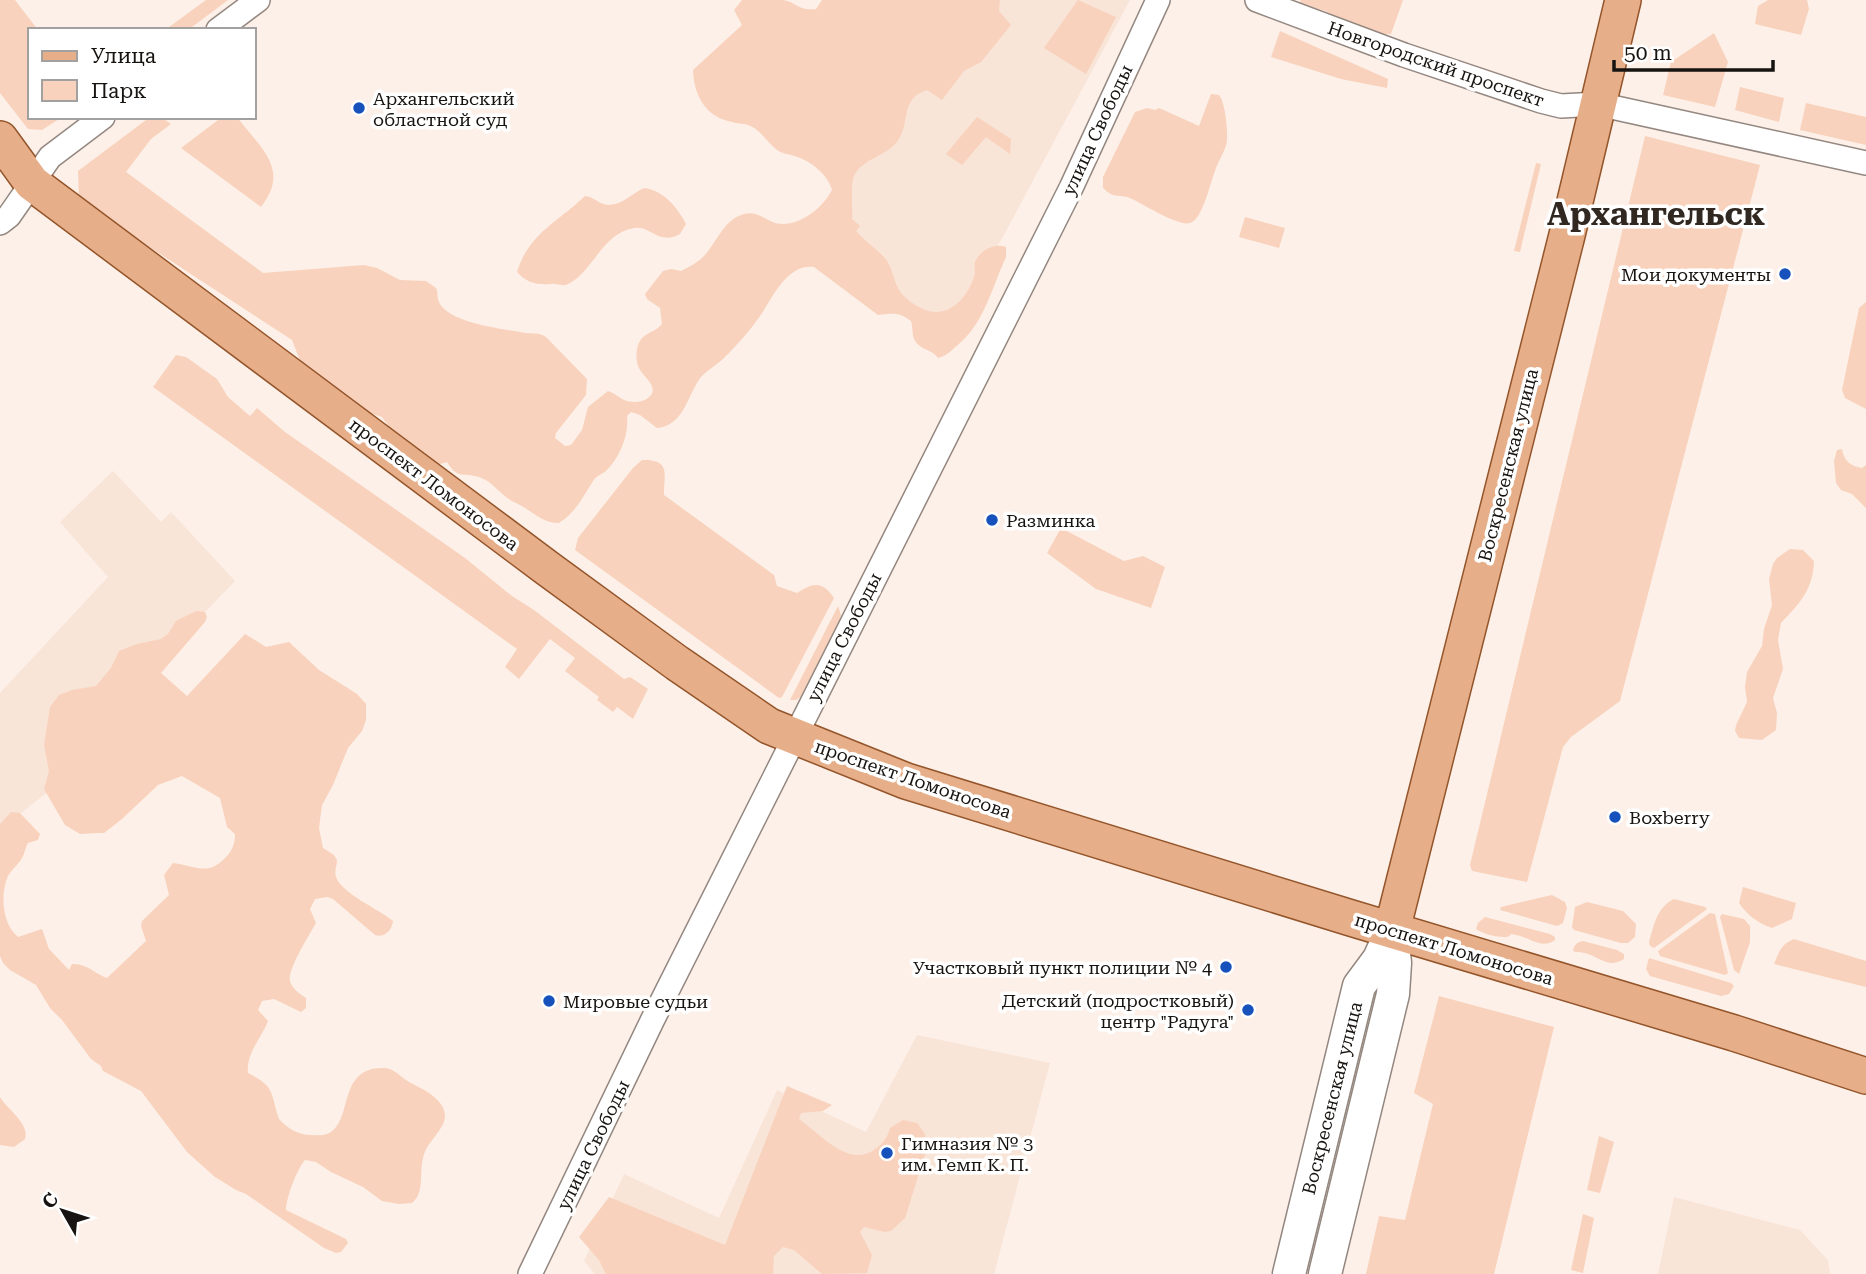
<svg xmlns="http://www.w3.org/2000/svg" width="1866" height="1274" font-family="'Roboto Serif',serif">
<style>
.built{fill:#f9e4d8}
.green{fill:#f8d2bc}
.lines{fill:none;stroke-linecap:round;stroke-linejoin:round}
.minor-casing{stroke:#938780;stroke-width:26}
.secondary-casing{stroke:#938780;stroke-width:35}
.primary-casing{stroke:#94552b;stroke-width:38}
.minor{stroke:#fff;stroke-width:23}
.secondary{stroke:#fff;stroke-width:32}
.primary{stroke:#e7af89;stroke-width:35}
.poi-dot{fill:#1751bc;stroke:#fff;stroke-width:2.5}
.labels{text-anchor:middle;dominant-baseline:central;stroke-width:7;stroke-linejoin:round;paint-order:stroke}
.street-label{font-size:18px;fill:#171310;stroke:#fff}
.poi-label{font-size:18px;fill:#171310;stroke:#fff;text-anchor:start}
.town-label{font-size:32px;font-weight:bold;fill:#312822;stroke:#fff}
</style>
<rect width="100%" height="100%" fill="#fdf0e8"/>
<!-- built -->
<g class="built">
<polygon points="984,0 1130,0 1005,233 947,337 804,233 892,99"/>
<polygon points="113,471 161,522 171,512 235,581 205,612 201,613 51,758 49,791 21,813 16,814 0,829 0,693 108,577 60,522"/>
<polygon points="917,1035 1050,1063 994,1274 595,1274 584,1261 624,1174 719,1218 777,1090 866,1132"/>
<polygon points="1674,1197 1800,1230 1828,1260 1830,1274 1658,1274"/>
</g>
<!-- green -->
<g class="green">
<polygon points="0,0 15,0 38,30 30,30 30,117 62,117 42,130 28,129 0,93"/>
<polygon points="206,0 228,0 188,30 165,30"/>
<path d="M742 0C755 0 771 0 783 0 797 2 797 11 816 9L822 0H1000L999 11 1011 25 981 62 964 71 942 100 927 90C898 99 912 125 896 143 884 157 862 159 854 176 850 185 853 209 852 219L860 226 856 231C865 241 875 248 884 257 891 264 893 277 897 286 901 298 923 312 936 312 956 312 971 291 975 273 975 269 974 266 975 262 980 250 995 243 1006 247V257C992 287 985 321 960 343 953 349 947 356 938 358 932 349 919 350 914 339 912 334 913 327 911 321 900 312 891 313 878 315L814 267C790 263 775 292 764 310 754 326 739 343 726 356 719 364 708 369 701 377 687 395 685 425 657 428L640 415 631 412 627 416C629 435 620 457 606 471 602 474 596 476 593 481 583 497 576 512 559 523 544 523 538 516 525 508 519 504 512 502 506 497 497 490 491 481 479 477 463 472 458 480 447 462L437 465 393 432 382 417 363 411 301 363 292 340 79 201 78 171 150 117H161L171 124 151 139 126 172 263 273 364 265 377 268 400 280 426 281 436 288C438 292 437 295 438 299 443 323 505 329 525 333 533 334 539 332 546 337L587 379 586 395 556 433 555 438 565 446 571 445 582 430 588 407 608 391C615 393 620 399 627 401 634 403 643 402 648 398 662 387 641 376 638 366 636 361 636 350 638 345 643 332 655 333 662 324L660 308 647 299 645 294 663 271 671 269 681 271C689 267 697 263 704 256 717 242 724 219 744 214 756 211 764 219 775 223 797 229 823 208 832 190 828 175 811 161 797 157 791 154 782 154 777 150 767 142 760 129 748 125 743 123 737 124 732 122 705 117 694 95 693 70L742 25 734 10Z"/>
<polygon points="1078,0 1116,17 1086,74 1044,48"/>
<polygon points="1301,0 1403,0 1391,34 1379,34 1337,19 1326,11 1299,4"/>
<polygon points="1768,0 1807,0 1809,9 1801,35 1755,24 1758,6"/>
<polygon points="1280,31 1388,79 1387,88 1341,79 1271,57"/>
<polygon points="1714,33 1728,62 1715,107 1663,95 1671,62"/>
<polygon points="1740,87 1784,98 1779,122 1735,110"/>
<path d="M1211 94 1219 95C1225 101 1228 131 1227 141 1225 152 1218 161 1215 171 1210 183 1203 219 1190 223 1179 227 1143 204 1132 199 1120 193 1115 200 1103 188V177L1135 112 1147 108 1155 110 1159 108 1199 126Z"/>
<polygon points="1806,103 1866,117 1866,145 1800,130"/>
<path d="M222 117H237C260 148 291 169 261 207L181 148Z"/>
<polygon points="977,117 1011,139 1010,154 986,137 962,165 946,154"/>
<polygon points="1645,136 1760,165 1620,701 1571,737 1563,747 1527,882 1472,871 1470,865"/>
<polygon points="1536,163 1541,164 1520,252 1514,251"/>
<path d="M644 188C663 190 678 208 686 224L680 234C658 246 651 225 634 228 602 233 593 272 568 284 562 287 557 283 551 284 537 285 527 283 517 272 529 233 558 222 585 196 592 197 595 200 601 203 618 210 629 195 644 188Z"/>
<polygon points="1245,217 1285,228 1279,248 1239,237"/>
<polygon points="1866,302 1866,409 1845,398 1842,390 1859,308"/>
<polygon points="176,355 186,357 217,379 228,397 250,416 257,408 285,432 465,558 512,596 534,610 624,679 630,677 648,689 633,719 617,707 613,712 597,700 599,697 565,671 575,658 550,639 519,679 505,667 517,649 153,387"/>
<path d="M1842 449C1844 461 1850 466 1862 468L1866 465V508L1852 494 1841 490 1836 483 1834 461 1837 450Z"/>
<path d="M642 460C673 459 663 477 664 495L774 575 777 586 797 593C813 583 822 580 834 598L782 697 779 698 575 550 578 538 633 468Z"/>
<polygon points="1061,528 1124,561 1143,556 1165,567 1151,608 1096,589 1047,553"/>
<path d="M1790 549 1803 550 1814 561C1813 590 1800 603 1781 623L1778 640 1783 669 1773 698 1777 713 1776 730 1762 740 1739 738 1735 731 1736 725 1747 702 1745 687 1747 672 1762 646 1764 629 1772 605 1769 579 1773 564 1777 558Z"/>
<polygon points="838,606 841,615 840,621 803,695 796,700 790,700"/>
<path d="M196 611 205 612 207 617 205 622 161 673 187 696 245 634 266 647 289 642 319 670 357 694 366 704V720L362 731 348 748 333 785 322 805 319 828 323 848 334 855 337 860C337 866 334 871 336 877 342 894 379 909 393 921 392 930 385 938 375 935L333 899 327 897 315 899 310 909 316 923C310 934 287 970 290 981 292 989 300 994 306 998V1008L301 1012 274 999 262 1001 258 1010 268 1021C261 1039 246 1053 248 1073 275 1087 270 1091 279 1119 287 1128 298 1135 311 1135 316 1135 322 1136 327 1134 355 1123 335 1066 385 1068 396 1069 403 1080 413 1084 427 1091 454 1105 442 1126 436 1137 425 1146 423 1158 419 1173 425 1193 412 1203L399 1204 382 1201 363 1187 331 1172 316 1162 305 1160C297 1169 286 1198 286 1210L346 1239 348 1243 341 1252 336 1253 324 1248 246 1194 236 1190 215 1177 187 1152 141 1091 103 1071 101 1066 91 1059 62 1020 50 1008 36 985 10 970 3 963 0 956V824L11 812 20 813 40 834 38 840 28 843C25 848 25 853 22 858 18 865 12 869 8 876 0 894 2 924 18 937L42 929 49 949 69 970 72 964C87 963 95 974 107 978L146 941 141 926 142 921 169 895 164 875 173 863C197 866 208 877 227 856 233 849 235 843 235 834L227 827 220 798 182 776 158 785 122 819 104 833H98L80 834 65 825 44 789 49 771 44 745 50 707 59 695 72 690 96 686 111 668 119 651 137 644 161 639 168 634 176 621Z"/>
<path d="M1743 887 1796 903 1792 919 1772 928C1759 924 1746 914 1739 903Z"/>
<polygon points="1552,895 1565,902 1567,908 1563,923 1557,926 1500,910 1501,907"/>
<path d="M1674 899 1705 907 1707 909 1654 948 1650 946 1649 942C1654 925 1657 907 1674 899Z"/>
<polygon points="1587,902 1623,911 1636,924 1635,937 1628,943 1621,943 1574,930 1572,927 1575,907"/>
<polygon points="1710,913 1715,914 1728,973 1725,975 1660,956 1658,951"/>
<polygon points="1722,914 1744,919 1750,926 1750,942 1739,974 1734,970 1720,917"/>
<path d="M1485 917 1550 934 1555 937V940C1541 950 1529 937 1516 935 1504 933 1516 936 1504 937 1496 937 1483 934 1476 929L1478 923Z"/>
<path d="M1794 939 1866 961V987L1774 964C1779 952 1781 944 1794 939Z"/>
<path d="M1583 941 1617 950 1624 954V959C1608 969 1600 957 1585 953 1581 952 1577 953 1573 951 1574 945 1577 942 1583 941Z"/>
<polygon points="1649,958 1731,983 1734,986 1729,994 1721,996 1650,976 1646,969"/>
<polygon points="1439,996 1554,1027 1494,1274 1366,1274 1379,1216 1405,1220 1433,1104 1414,1093"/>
<path d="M787 1086 832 1105 823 1111 801 1113 799 1119C819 1133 848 1168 874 1150 882 1145 888 1137 890 1128L903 1120 917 1123 925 1134 927 1148 905 1218 891 1231 885 1232 864 1227 860 1232 872 1255 867 1273 822 1274 794 1250 783 1247 774 1256 773 1274H606L599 1260 579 1237 609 1197 725 1245Z"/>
<path d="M0 1097C8 1110 30 1124 25 1139L14 1147 0 1145Z"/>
<polygon points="1599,1136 1614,1142 1600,1193 1587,1190"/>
<polygon points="1583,1214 1594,1218 1583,1273 1571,1270"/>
</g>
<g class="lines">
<defs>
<g id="minor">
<polyline points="1257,0 1404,55 1541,101 1561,106 1598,104 1866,163"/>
<polyline points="218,30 258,0"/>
<polyline points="0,223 9,216 50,157 103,117"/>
<polyline points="530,1274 652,1021 1071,188 1158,0"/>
</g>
<g id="secondary">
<polyline points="1289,1274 1359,986 1379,959 1392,930"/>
<polyline points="1325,1274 1393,994 1395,963 1392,934"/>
</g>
<g id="primary">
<polyline points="0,139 32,183 547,568 677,663 769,726 906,781 1351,918 1734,1033 1866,1076"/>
<polyline points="1392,930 1567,235 1623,0"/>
</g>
</defs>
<!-- minor casing -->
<use href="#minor" class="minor-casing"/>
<!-- secondary casing -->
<use href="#secondary" class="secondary-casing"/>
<!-- primary casing -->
<use href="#primary" class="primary-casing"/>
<!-- minor -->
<use href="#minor" class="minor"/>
<!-- secondary -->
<use href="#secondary" class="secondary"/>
<!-- primary -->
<use href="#primary" class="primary"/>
</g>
<!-- markers -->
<g class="poi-dot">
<circle cx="359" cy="108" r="7"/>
<circle cx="1785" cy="274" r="7"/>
<circle cx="992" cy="520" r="7"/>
<circle cx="1615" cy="817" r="7"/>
<circle cx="1226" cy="967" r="7"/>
<circle cx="549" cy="1001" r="7"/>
<circle cx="1248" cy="1010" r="7"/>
<circle cx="887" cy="1153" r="7"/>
</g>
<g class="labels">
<!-- street labels -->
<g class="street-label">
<text transform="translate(1436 64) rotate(19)">Новгородский проспект</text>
<text transform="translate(1097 130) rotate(-65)">улица Свободы</text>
<text transform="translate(1508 465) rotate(-76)">Воскресенская улица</text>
<text transform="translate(434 484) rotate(37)">проспект Ломоносова</text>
<text transform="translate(844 637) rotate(-63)">улица Свободы</text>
<text transform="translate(913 779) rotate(19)">проспект Ломоносова</text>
<text transform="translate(1454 949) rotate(17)">проспект Ломоносова</text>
<text transform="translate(1332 1098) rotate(-76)">Воскресенская улица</text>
<text transform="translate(593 1145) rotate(-64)">улица Свободы</text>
</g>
<!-- poi labels -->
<g class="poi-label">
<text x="373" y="98">Архангельский<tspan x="373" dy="21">областной суд</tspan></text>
<text x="1771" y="274" text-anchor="end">Мои документы</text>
<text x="1006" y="520">Разминка</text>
<text x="1629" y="817">Boxberry</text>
<text x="1212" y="967" text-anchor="end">Участковый пункт полиции № 4</text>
<text x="1234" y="1000" text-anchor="end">Детский (подростковый)<tspan x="1234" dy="21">центр "Радуга"</tspan></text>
<text x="563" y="1001">Мировые судьи</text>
<text x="901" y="1143">Гимназия № 3<tspan x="901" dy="21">им. Гемп К. П.</tspan></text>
</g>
<!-- town labels -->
<g class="town-label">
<text x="1656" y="214">Архангельск</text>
</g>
</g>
<!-- legend -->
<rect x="28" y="28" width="228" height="91" fill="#ffffff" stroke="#a2a19f" stroke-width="2"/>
<rect x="42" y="51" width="35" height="10" fill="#e7af89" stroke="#a2a19f" stroke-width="2"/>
<text x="91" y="63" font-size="21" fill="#171310">Улица</text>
<rect x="42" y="80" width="35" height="21" fill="#f8d2bc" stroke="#a2a19f" stroke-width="2"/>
<text x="91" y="98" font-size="21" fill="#171310">Парк</text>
<!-- north arrow -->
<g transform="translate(63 1211) rotate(309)" stroke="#ffffff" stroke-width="5" paint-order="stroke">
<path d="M0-5L12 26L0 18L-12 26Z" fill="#171310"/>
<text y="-10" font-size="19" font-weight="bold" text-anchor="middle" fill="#171310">С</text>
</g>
<!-- scale -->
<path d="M1614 60v10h159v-10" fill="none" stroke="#171310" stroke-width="3.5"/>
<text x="1624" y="60" font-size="21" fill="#171310" stroke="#ffffff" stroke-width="5" paint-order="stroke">50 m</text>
</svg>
